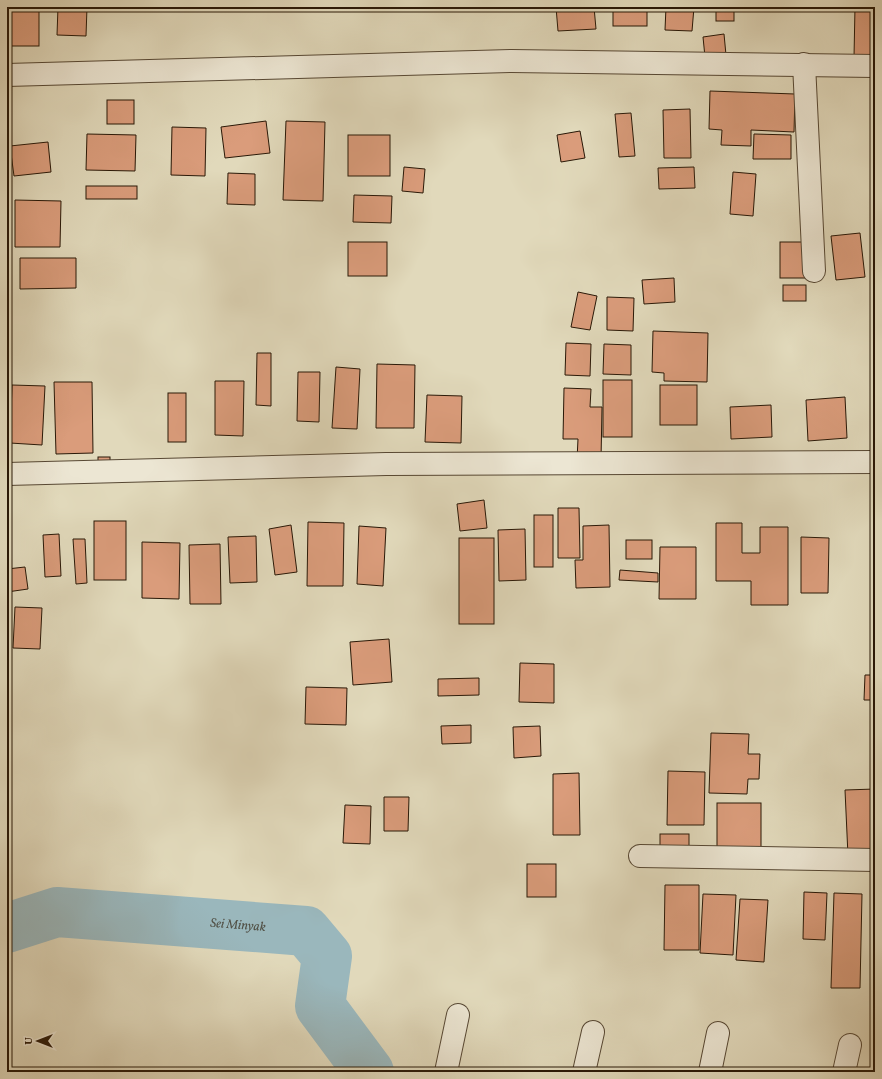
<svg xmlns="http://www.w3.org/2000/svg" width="882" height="1079" font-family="Vollkorn,serif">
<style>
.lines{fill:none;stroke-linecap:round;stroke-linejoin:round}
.river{stroke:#9ab7bc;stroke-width:50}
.building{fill:#da9c7b;stroke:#291807}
.street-casing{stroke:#574834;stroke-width:24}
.street{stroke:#ece6d3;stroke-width:22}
.labels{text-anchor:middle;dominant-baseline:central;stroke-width:3.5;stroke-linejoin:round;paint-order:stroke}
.water-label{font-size:13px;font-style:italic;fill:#515046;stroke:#ece6d3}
</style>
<rect width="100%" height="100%" fill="#e1d9bb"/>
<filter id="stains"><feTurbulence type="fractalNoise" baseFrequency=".005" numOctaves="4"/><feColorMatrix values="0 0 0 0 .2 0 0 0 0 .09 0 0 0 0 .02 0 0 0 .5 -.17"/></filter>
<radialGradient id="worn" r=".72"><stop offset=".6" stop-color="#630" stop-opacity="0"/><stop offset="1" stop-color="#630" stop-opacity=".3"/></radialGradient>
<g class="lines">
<!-- river -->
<path class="river" id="s1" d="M7 928 57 912 306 931 327 956 320 1006 369 1072"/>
</g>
<!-- building -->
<g class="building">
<rect x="7" y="7" width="32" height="39"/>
<polygon points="58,7 87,7 86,36 57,35"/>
<polygon points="556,7 594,7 596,29 558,31"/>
<rect x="613" y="7" width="34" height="19"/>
<polygon points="666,7 694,7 692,31 665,30"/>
<rect x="716" y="7" width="18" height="14"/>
<polygon points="855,7 875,7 875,57 854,57"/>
<polygon points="724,34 726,55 705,57 703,37"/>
<polygon points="710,91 795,94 794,132 751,130 751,146 721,145 722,130 709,129"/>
<rect x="107" y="100" width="27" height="24"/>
<polygon points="690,109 691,158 664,158 663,110"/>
<polygon points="631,113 635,156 619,157 615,114"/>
<polygon points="266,121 270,153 225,158 221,127"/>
<polygon points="286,121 325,122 323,201 283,200"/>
<polygon points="172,127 206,128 205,176 171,175"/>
<polygon points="580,131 585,158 561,162 557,135"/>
<polygon points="87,134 136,135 135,171 86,170"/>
<polygon points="754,134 791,135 791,159 753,159"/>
<rect x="348" y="135" width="42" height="41"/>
<polygon points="48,142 51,172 14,176 10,146"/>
<polygon points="404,167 425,169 423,193 402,191"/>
<polygon points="694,167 695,188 659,189 658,168"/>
<polygon points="733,172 756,174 753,216 730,214"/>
<polygon points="228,173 255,174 255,205 227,204"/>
<rect x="86" y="186" width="51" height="13"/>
<polygon points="354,195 392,196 391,223 353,222"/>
<polygon points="15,200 61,201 60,247 15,247"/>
<polygon points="860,233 865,277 836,280 831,236"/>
<rect x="348" y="242" width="39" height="34"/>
<rect x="780" y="242" width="28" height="36"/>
<polygon points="20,258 76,258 76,288 20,289"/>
<polygon points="674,278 675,302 644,304 642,280"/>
<rect x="783" y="285" width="23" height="16"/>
<polygon points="578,292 597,296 590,330 571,327"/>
<polygon points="607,297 634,298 633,331 607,330"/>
<polygon points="653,331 708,333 707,382 664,381 664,373 652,372"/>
<polygon points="566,343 591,344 590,376 565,375"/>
<polygon points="604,344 631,345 631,375 603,374"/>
<polygon points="257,353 271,353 271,406 256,405"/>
<polygon points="377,364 415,365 414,428 376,428"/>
<polygon points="336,367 360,369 357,429 332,428"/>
<polygon points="298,372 320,372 319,422 297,421"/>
<rect x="603" y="380" width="29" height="57"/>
<polygon points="215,381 244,381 243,436 215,435"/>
<polygon points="54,382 92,382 93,453 56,454"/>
<polygon points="12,385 45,386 42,445 10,443"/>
<rect x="660" y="385" width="37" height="40"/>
<polygon points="564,388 591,389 590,407 602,407 601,460 577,460 578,439 563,439"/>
<rect x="168" y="393" width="18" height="49"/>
<polygon points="427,395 462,396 461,443 425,442"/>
<polygon points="845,397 847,438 808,441 806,400"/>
<polygon points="771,405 772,437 731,439 730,407"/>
<rect x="98" y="457" width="12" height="6"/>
<polygon points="484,500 487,528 460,531 457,504"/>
<polygon points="558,508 579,508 580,558 558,558"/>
<rect x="534" y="515" width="19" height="52"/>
<rect x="94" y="521" width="32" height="59"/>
<polygon points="308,522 344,523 343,586 307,586"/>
<polygon points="716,523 742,523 742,553 760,553 760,527 788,527 788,605 751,605 751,581 716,581"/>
<polygon points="291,525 297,572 275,575 269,529"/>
<polygon points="609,525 610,587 576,588 575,560 583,560 583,526"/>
<polygon points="359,526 386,528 383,586 357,584"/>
<polygon points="525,529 526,580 499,581 498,530"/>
<polygon points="59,534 61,576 45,577 43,535"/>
<polygon points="256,536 257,582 230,583 228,537"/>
<polygon points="801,537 829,538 828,593 801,593"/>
<rect x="459" y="538" width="35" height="86"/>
<polygon points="73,539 85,539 87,583 76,584"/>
<rect x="626" y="540" width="26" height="19"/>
<polygon points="142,542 180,543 179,599 142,598"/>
<polygon points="220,544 221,604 190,604 189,545"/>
<polygon points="660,547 696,547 696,599 659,599"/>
<polygon points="25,567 28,589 7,592 7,569"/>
<polygon points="620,570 658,573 658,582 619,580"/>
<polygon points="15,607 42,608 40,649 13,648"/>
<polygon points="389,639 392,682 353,685 350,642"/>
<polygon points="520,663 554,664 554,703 519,702"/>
<polygon points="865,675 875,675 875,700 864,700"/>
<polygon points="479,678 479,695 438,696 438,679"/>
<polygon points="306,687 347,688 346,725 305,724"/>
<polygon points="471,725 471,743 442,744 441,726"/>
<polygon points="540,726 541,756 514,758 513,727"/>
<polygon points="711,733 749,734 748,754 760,754 759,779 748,779 747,794 709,793"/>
<polygon points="668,771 705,772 704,825 667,825"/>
<polygon points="579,773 580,835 553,835 553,774"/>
<polygon points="875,789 875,855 848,856 845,790"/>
<polygon points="384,797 409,797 408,831 384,831"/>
<rect x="717" y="803" width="44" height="45"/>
<polygon points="345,805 371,806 370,844 343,843"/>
<rect x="660" y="834" width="29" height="20"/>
<rect x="527" y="864" width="29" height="33"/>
<polygon points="665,885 699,885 699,950 664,950"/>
<polygon points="804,892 827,893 825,940 803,939"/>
<polygon points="834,893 862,894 860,988 831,988"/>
<polygon points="703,894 736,895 733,955 700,953"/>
<polygon points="740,899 768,900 764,962 736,960"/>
</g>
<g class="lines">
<defs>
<g id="street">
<polyline points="804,64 814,271"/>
<polyline points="7,75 512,61 875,66"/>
<polyline points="7,474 386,464 875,462"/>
<polyline points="640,856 875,860"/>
<polyline points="446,1072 458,1015"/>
<polyline points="584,1072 593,1032"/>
<polyline points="710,1072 718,1033"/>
<polyline points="844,1072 850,1045"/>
</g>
</defs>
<!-- street casing -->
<use href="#street" class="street-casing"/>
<!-- street -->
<use href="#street" class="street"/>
</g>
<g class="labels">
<!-- water labels -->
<g class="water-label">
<text stroke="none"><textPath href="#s1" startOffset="234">Sei Minyak</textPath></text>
</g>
</g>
<!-- margin -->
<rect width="882" height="1079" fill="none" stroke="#e1d9bb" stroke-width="24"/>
<rect x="8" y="8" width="866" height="1063" fill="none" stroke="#291807" stroke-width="2"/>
<rect x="12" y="12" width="858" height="1055" fill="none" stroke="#291807"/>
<!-- north arrow -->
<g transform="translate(38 1041) rotate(270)" stroke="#ece6d3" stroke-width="3" paint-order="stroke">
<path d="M0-3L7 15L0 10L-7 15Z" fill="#291807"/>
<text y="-6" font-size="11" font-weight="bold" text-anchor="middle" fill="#291807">U</text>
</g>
<rect width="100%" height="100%" filter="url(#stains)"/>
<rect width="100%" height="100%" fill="url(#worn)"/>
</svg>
